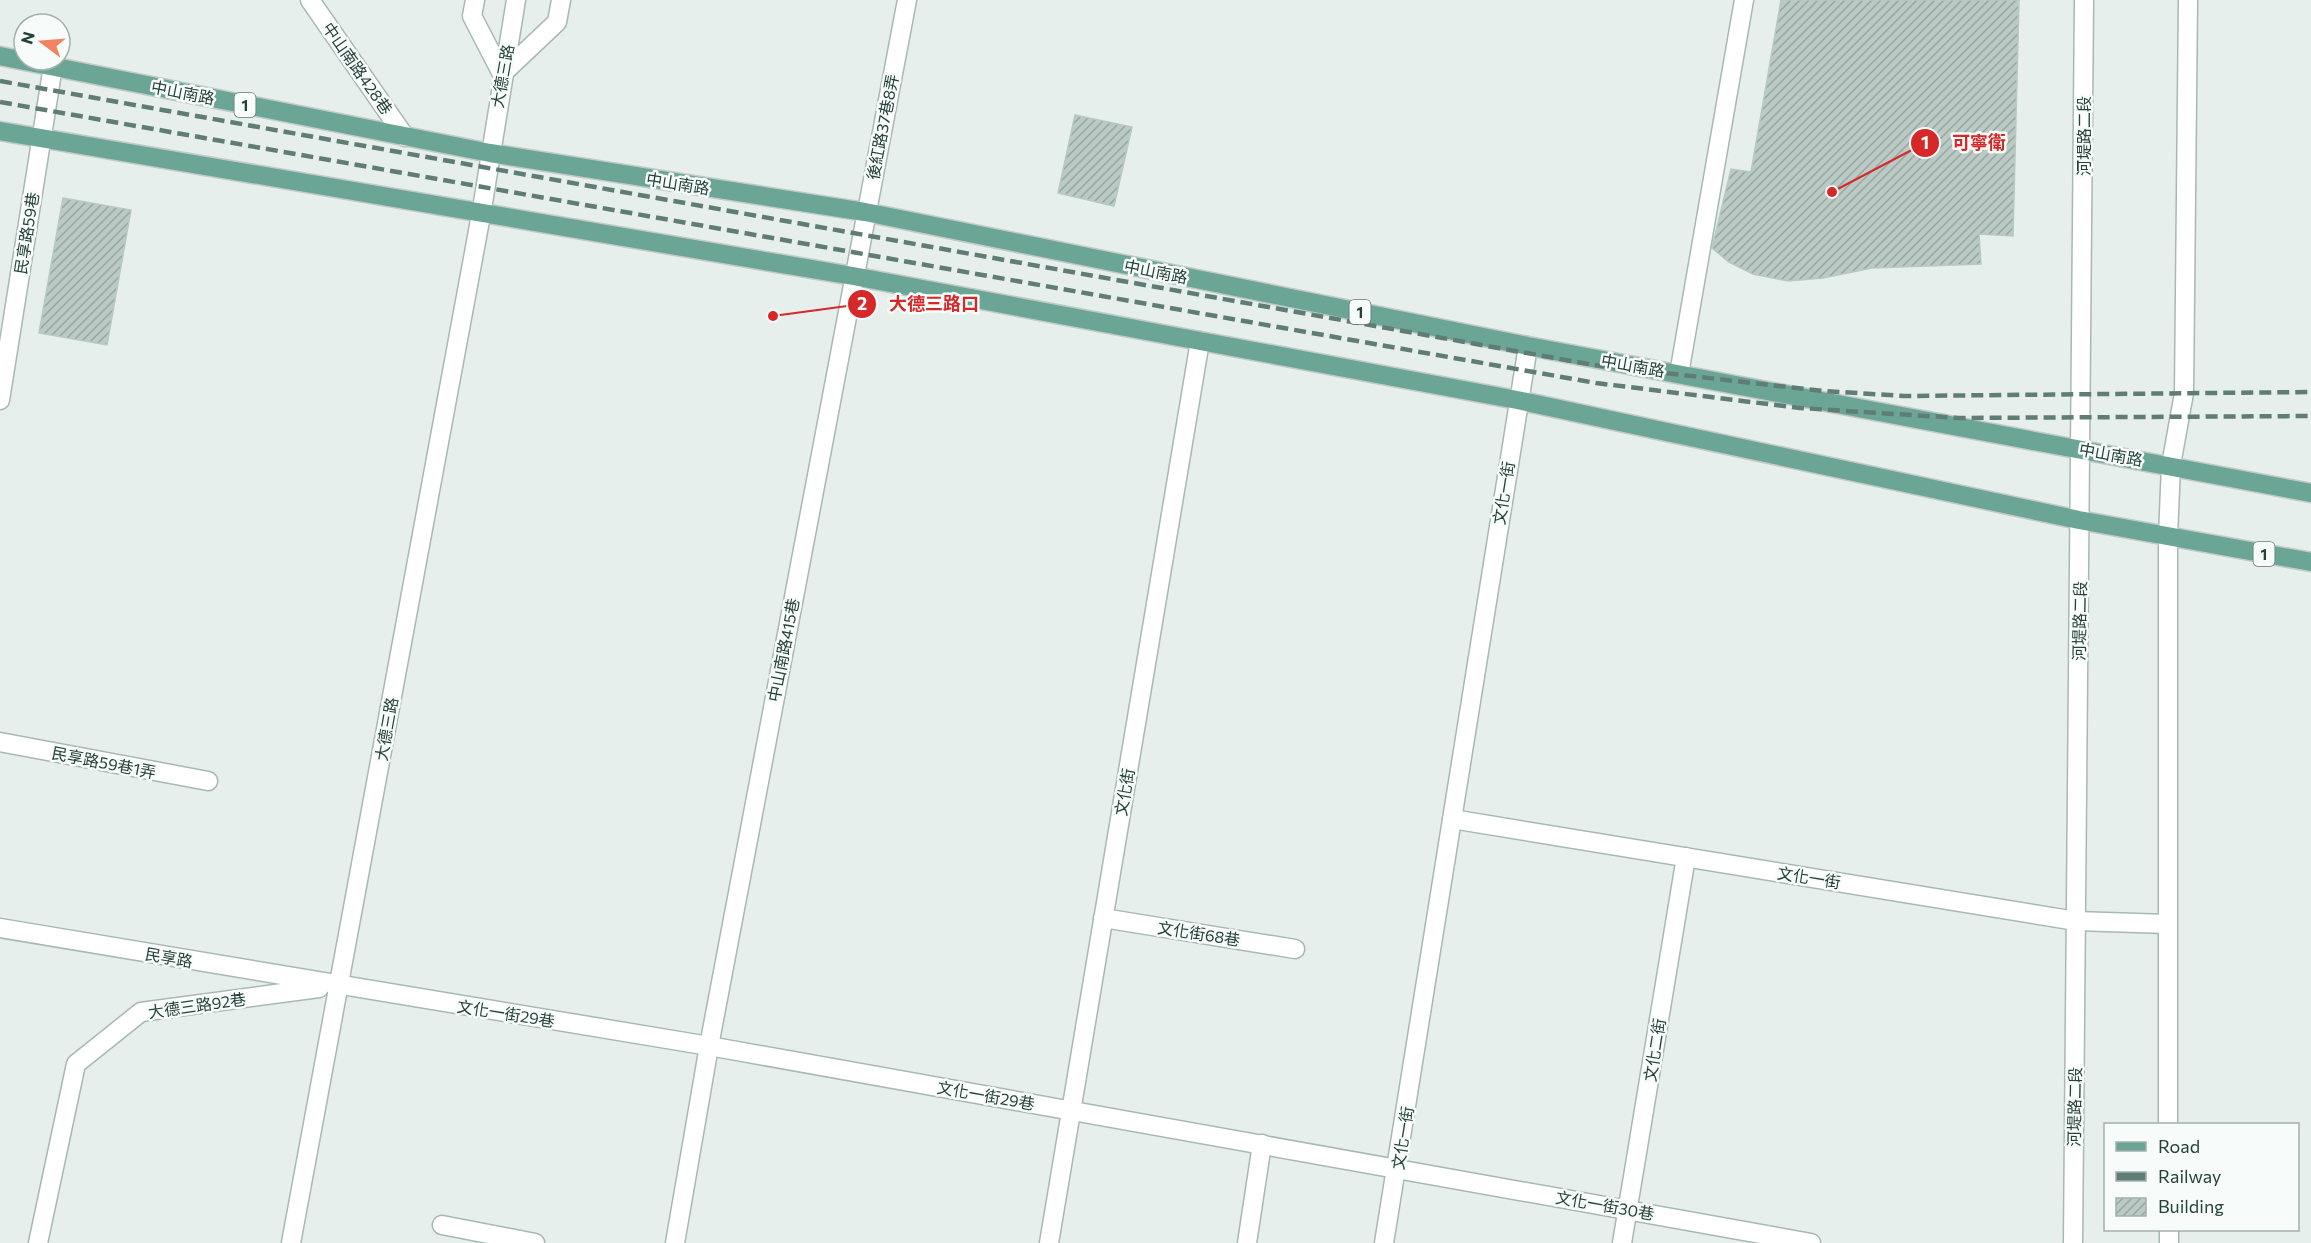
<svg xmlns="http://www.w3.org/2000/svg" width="2311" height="1243" font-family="Commissioner,'Noto Sans TC',sans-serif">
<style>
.building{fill:url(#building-hatch);stroke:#b8c9c2;stroke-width:1.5}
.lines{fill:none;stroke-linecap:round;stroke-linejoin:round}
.lane-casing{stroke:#a8b8b2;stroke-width:21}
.street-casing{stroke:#a8b8b2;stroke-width:21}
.primary-casing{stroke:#c2cac8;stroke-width:21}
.lane{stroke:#fff;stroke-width:18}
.street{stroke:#fff;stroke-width:18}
.primary{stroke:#6aa596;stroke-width:18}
.rail{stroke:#5f7d75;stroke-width:4.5;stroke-dasharray:12 6;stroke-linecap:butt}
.labels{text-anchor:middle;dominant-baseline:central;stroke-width:5;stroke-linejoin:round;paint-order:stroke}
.shield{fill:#f7fbf9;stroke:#637a73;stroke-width:1.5}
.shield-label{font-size:15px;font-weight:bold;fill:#24423a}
.street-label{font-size:16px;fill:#24423a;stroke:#f7fbf9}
.leader{fill:none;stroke:#d62828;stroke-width:2}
.callout-dot{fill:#d62828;stroke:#f7fbf9;stroke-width:2}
.mark-label{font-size:18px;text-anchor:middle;font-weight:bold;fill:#fff}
.callout-label{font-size:18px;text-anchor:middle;font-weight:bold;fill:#d62828;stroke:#f7fbf9;stroke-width:5;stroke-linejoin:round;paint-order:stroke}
</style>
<defs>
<pattern id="building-hatch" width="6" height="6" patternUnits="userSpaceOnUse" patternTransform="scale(1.5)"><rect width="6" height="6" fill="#bbcac4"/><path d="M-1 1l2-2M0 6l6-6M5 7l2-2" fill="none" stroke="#98a6a0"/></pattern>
</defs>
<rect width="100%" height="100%" fill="#e6efeb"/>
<!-- building -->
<g class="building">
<polygon points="1781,0 2019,0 2013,236 1979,234 1981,264 1872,268 1823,278 1788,281 1753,274 1729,262 1712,248 1731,169 1751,172"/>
<polygon points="1075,115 1132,127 1114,206 1058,193"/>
<polygon points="63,198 131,210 107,345 39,333"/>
</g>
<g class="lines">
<defs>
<g id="lane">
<polyline points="310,0 405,137"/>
<polyline points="475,0 472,16 502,74 557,22 561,0"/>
<polyline points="1679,374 1744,0"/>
<polyline points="0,400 53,66"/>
<polyline points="0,742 208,781"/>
<polyline points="1103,918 1295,949"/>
<polyline points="442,1225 535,1243"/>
<polyline points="1247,1243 1262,1144"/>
</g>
<g id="street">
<polyline points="1452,819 2076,921 2167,924"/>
<polyline points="0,928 709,1046 1811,1243"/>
<polyline points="2168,1124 2168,537 2171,465 2184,393 2188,0"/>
<polyline points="2169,1230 2169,1243"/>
<polyline points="38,1243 76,1064 141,1012 319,988"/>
<polyline points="291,1243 481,215 516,0"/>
<polyline points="675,1243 709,1046 907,0"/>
<polyline points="1049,1243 1200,341"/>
<polyline points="1384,1243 1528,346"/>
<polyline points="1622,1243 1686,857"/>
<polyline points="2073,1243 2084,0"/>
</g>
<g id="primary">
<polyline points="0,56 490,153 865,212 1528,346 2311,493"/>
<polyline points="0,131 853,276 1200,341 1517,400 2079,520 2311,562"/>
</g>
</defs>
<!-- lane casing -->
<use href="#lane" class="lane-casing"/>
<!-- street casing -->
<use href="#street" class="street-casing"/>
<!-- primary casing -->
<use href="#primary" class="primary-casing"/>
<!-- lane -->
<use href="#lane" class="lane"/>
<!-- street -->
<use href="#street" class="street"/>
<!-- primary -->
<use href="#primary" class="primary"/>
<!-- rail -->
<g class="rail">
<polyline points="0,81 1594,365 1823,391 1905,396 2311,392"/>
<polyline points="0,102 1596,383 1800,408 1959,418 2311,416"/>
</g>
</g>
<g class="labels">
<!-- shield labels -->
<g class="shield">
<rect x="234.5" y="93" width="21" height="24" rx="4.5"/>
<rect x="1349.5" y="300" width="21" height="24" rx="4.5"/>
<rect x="2253.5" y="542" width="21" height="24" rx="4.5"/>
</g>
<g class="shield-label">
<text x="245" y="105">1</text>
<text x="1360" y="312">1</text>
<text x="2264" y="554">1</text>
</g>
<!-- street labels -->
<g class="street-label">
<text transform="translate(358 68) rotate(55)">中山南路428巷</text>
<text transform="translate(502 76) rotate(-80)">大德三路</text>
<text transform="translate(183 92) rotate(11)">中山南路</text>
<text transform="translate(882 127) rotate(-79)">後紅路37巷8弄</text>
<text transform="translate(2083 136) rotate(-90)">河堤路二段</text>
<text transform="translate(678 183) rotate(9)">中山南路</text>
<text transform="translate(26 233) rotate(-81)">民享路59巷</text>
<text transform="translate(1156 271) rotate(11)">中山南路</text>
<text transform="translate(1633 365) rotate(10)">中山南路</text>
<text transform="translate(2111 454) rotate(10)">中山南路</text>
<text transform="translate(1503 493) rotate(-81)">文化一街</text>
<text transform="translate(2079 621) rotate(-89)">河堤路二段</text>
<text transform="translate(783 650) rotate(-79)">中山南路415巷</text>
<text transform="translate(386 729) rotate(-80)">大德三路</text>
<text transform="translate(104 762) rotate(11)">民享路59巷1弄</text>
<text transform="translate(1124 792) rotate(-80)">文化街</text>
<text transform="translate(1809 877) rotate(9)">文化一街</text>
<text transform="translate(1199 933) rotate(9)">文化街68巷</text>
<text transform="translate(169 957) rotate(10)">民享路</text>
<text transform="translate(197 1005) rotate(-8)">大德三路92巷</text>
<text transform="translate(506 1013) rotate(9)">文化一街29巷</text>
<text transform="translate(1654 1050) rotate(-81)">文化二街</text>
<text transform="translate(986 1095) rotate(10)">文化一街29巷</text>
<text transform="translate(2074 1107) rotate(-89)">河堤路二段</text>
<text transform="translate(1402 1138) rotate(-81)">文化一街</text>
<text transform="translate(1605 1205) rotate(10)">文化一街30巷</text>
</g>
</g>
<!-- callouts -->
<path class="leader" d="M1832 192L1925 143M773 316L862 304"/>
<g class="callout-dot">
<circle cx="1832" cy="192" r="6"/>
<circle cx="773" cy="316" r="6"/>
<circle cx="1925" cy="143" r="15"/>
<circle cx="862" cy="304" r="15"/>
</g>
<g class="mark-label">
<text x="1925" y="149">1</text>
<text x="862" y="310">2</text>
</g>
<g class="callout-label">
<text x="1979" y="149">可寧衛</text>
<text x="934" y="310">大德三路口</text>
</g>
<!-- legend -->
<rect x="2104" y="1123" width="195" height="108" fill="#f7fbf9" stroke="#a3b1ad" stroke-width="1.5"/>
<rect x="2116" y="1142" width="30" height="9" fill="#6aa596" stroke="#a3b1ad" stroke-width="1.5"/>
<text x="2158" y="1153" font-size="18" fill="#24423a">Road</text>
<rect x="2116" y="1172" width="30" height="9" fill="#5f7d75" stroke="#a3b1ad" stroke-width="1.5"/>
<text x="2158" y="1183" font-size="18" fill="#24423a">Railway</text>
<rect x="2116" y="1198" width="30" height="18" fill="url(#building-hatch)" stroke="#a3b1ad" stroke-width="1.5"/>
<text x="2158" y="1213" font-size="18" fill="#24423a">Building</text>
<!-- north arrow -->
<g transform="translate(42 42) rotate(286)"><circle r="28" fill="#f7fbf9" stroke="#a3b1ad" stroke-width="1.5"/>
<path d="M0-4.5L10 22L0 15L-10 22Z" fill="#f4845f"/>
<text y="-9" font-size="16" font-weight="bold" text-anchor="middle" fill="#24423a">N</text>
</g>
</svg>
